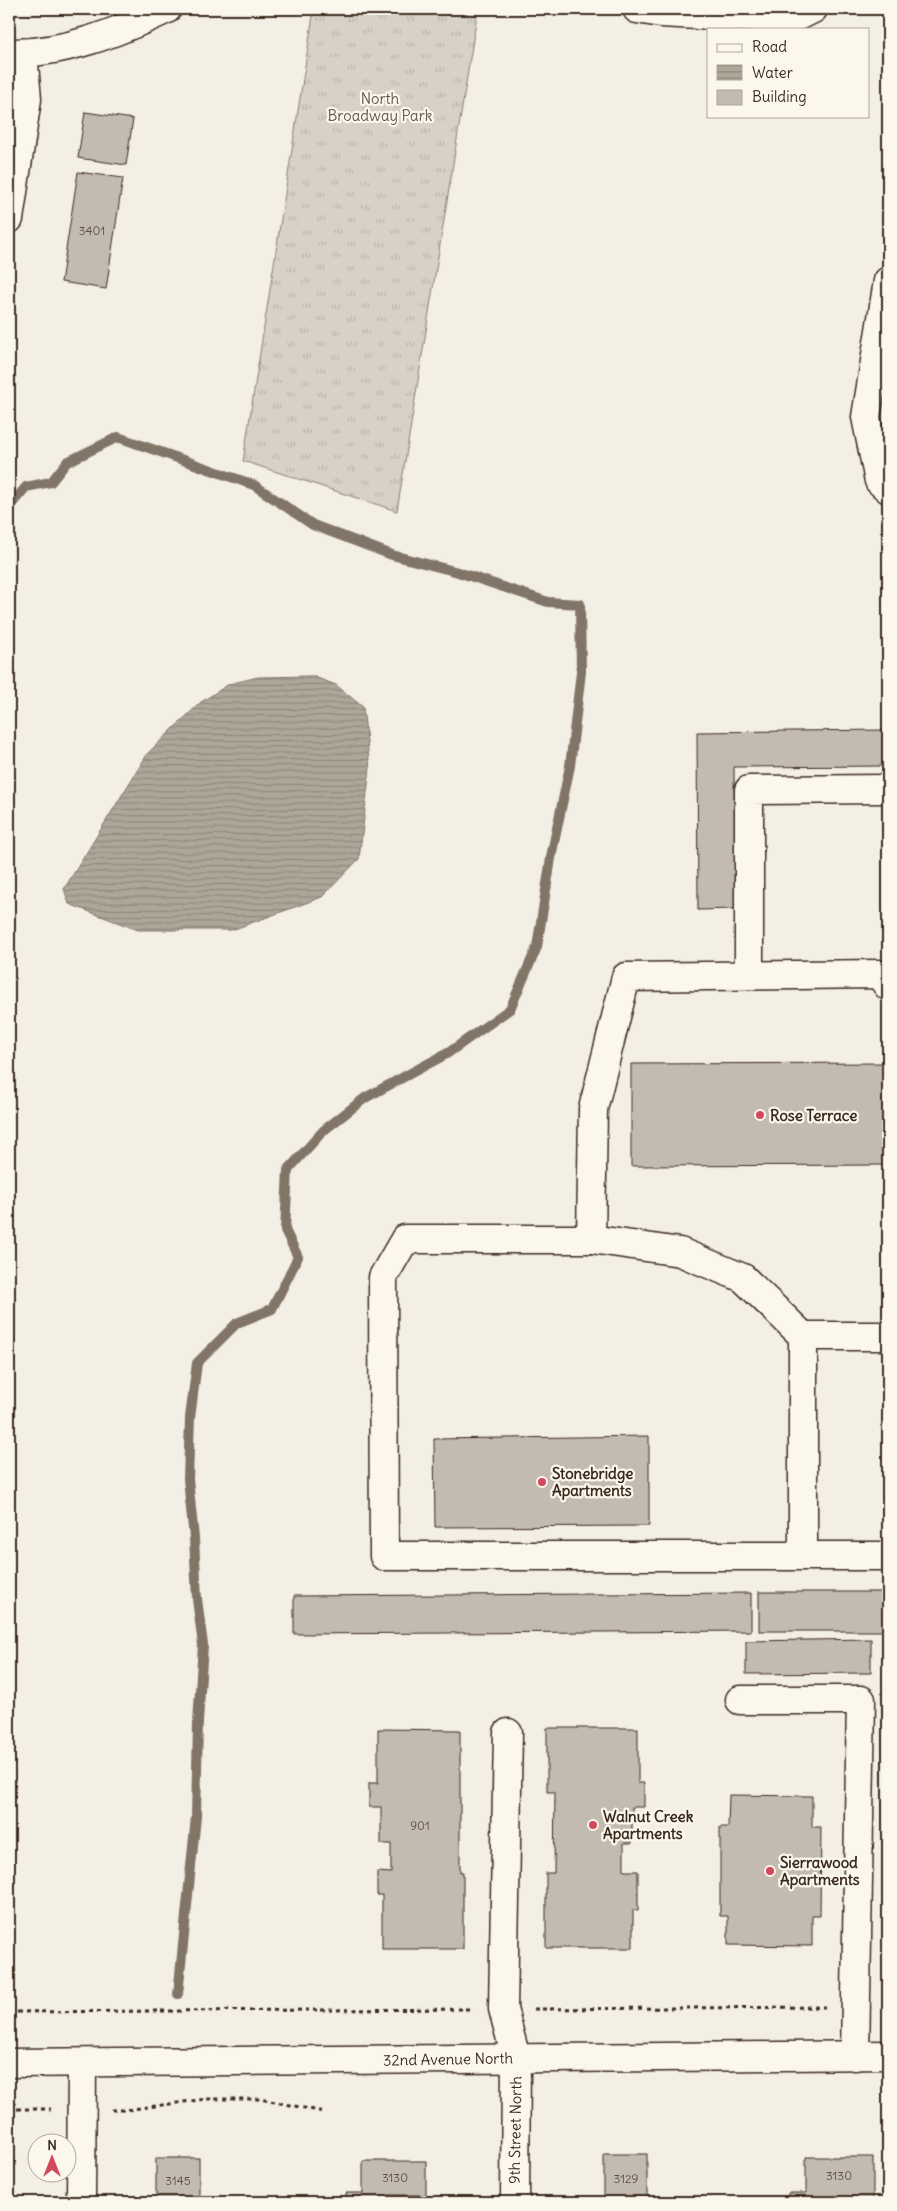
<svg xmlns="http://www.w3.org/2000/svg" width="897" height="2211" font-family="Delius,sans-serif">
<style>
.grass{fill:url(#grass-tufts);stroke:#8a7e72}
.water{fill:url(#water-rules);stroke:#817468}
.lines{fill:none;stroke-linecap:round;stroke-linejoin:round}
.stream{stroke:#817468;stroke-width:10}
.building{fill:#c3bbb0;stroke:#3b2a1e}
.minor-casing{stroke:#3b2a1e;stroke-width:31}
.path{stroke:#3b2a1e;stroke-width:3;stroke-dasharray:4 4;stroke-linecap:butt}
.minor{stroke:#fbf7ec;stroke-width:28}
.poi-dot{fill:#d1495b;stroke:#fbf7ec;stroke-width:2}
.labels{text-anchor:middle;dominant-baseline:central;stroke-width:4.5;stroke-linejoin:round;paint-order:stroke}
.number-label{font-size:12px;fill:#5d4e42}
.park-label{font-size:15px;fill:#625448;stroke:#fbf7ec}
.poi-label{font-size:15px;font-weight:bold;fill:#3b2a1e;stroke:#fbf7ec;text-anchor:start}
.street-label{font-size:15px;fill:#3b2a1e;stroke:#fbf7ec}
</style>
<defs>
<pattern id="grass-tufts" width="24" height="20" patternUnits="userSpaceOnUse" patternTransform="scale(1.25)"><rect width="24" height="20" fill="#d8d1c6"/><path d="M3 7l-1-3M5 7V3M7 7l1-3M15 17l-1-3M17 17v-4M19 17l1-3" fill="none" stroke="#bab4aa"/></pattern>
<pattern id="water-rules" width="6" height="5" patternUnits="userSpaceOnUse" patternTransform="scale(1.25)"><rect width="6" height="5" fill="#afa69a"/><path d="M0 2.5h6" fill="none" stroke="#90877d"/></pattern>
</defs>
<rect width="100%" height="100%" fill="#f3efe4"/>
<filter id="ink" filterUnits="userSpaceOnUse"><feTurbulence type="fractalNoise" baseFrequency=".02" numOctaves="2"/><feDisplacementMap in="SourceGraphic" scale="10" xChannelSelector="R" yChannelSelector="G"/><feConvolveMatrix kernelMatrix="1 2 1 2 8 2 1 2 1" color-interpolation-filters="sRGB"/></filter>
<g filter="url(#ink)">
<!-- grass -->
<polygon class="grass" points="314,9 478,9 397,511 243,461"/>
<!-- water -->
<polygon class="water" points="312,676 336,685 363,707 370,768 359,859 322,897 232,930 138,930 69,904 64,889 148,753 201,702 229,684 258,677"/>
<g class="lines">
<!-- stream -->
<polyline class="stream" points="9,507 26,487 51,482 67,462 118,437 254,485 313,525 392,555 458,572 548,602 580,604 581,672 570,766 552,852 537,947 510,1009 448,1053 365,1098 323,1131 288,1170 285,1230 298,1257 272,1309 237,1323 197,1363 190,1418 188,1479 194,1538 197,1599 203,1645 198,1722 196,1817 178,1994"/>
</g>
<!-- building -->
<g class="building">
<polygon points="85,112 133,119 126,165 78,158"/>
<polygon points="78,172 123,178 106,289 61,282"/>
<polygon points="888,730 888,766 734,767 735,909 698,910 697,732"/>
<polygon points="888,1063 888,1165 631,1166 631,1064"/>
<polygon points="649,1436 649,1526 435,1527 434,1439"/>
<rect x="759" y="1592" width="129" height="39"/>
<polygon points="751,1593 751,1631 294,1634 294,1596"/>
<polygon points="871,1639 871,1673 746,1674 746,1641"/>
<polygon points="547,1728 638,1728 638,1783 644,1783 644,1807 632,1807 632,1843 624,1843 624,1871 638,1871 638,1910 633,1910 633,1948 546,1948 546,1873 554,1873 555,1792 547,1792"/>
<polygon points="378,1729 460,1730 460,1872 463,1872 463,1949 382,1949 382,1895 377,1895 377,1872 391,1873 391,1844 381,1844 381,1807 369,1807 369,1783 378,1783"/>
<polygon points="729,1795 812,1796 812,1827 821,1827 820,1916 812,1916 812,1946 728,1945 728,1916 720,1916 720,1827 728,1827"/>
<rect x="604" y="2154" width="43" height="48"/>
<polygon points="806,2157 873,2157 873,2201 788,2202 788,2193 806,2193"/>
<rect x="156" y="2158" width="43" height="44"/>
<polygon points="363,2161 426,2161 426,2195 387,2195 387,2202 346,2202 346,2193 363,2193"/>
<rect x="672" y="2199" width="40" height="3"/>
</g>
<g class="lines">
<defs>
<g id="minor">
<polyline points="637,9 661,13 791,20 813,9"/>
<path d="M9 53C64 54 118 32 167 9"/>
<polyline points="9,219 27,99 23,53"/>
<polyline points="888,281 866,417 879,481 888,489"/>
<polyline points="749,975 749,790 888,789"/>
<polyline points="591,1239 593,1109 626,977 879,974 888,986"/>
<polyline points="803,1336 888,1336"/>
<polyline points="803,1556 803,1336 743,1278 680,1252 591,1239 405,1239 383,1277 384,1556 888,1556"/>
<polyline points="740,1700 861,1700 855,2056"/>
<polyline points="508,1733 503,2009 516,2058 515,2202"/>
<polyline points="9,2063 888,2055"/>
<polyline points="81,2202 82,2063"/>
</g>
</defs>
<!-- minor casing -->
<use href="#minor" class="minor-casing"/>
<!-- path -->
<g class="path">
<polyline points="534,2009 825,2007"/>
<polyline points="9,2012 473,2009"/>
<polyline points="9,2109 51,2109"/>
<polyline points="112,2110 126,2110 206,2099 260,2099 324,2112"/>
</g>
<!-- minor -->
<use href="#minor" class="minor"/>
</g>
</g>
<!-- markers -->
<g class="poi-dot">
<circle cx="760" cy="1115" r="5"/>
<circle cx="542" cy="1482" r="5"/>
<circle cx="593" cy="1825" r="5"/>
<circle cx="770" cy="1871" r="5"/>
</g>
<g class="labels">
<!-- number labels -->
<g class="number-label">
<text x="92" y="230">3401</text>
<text x="420" y="1825">901</text>
<text x="839" y="2175">3130</text>
<text x="395" y="2177">3130</text>
<text x="626" y="2178">3129</text>
<text x="178" y="2180">3145</text>
</g>
<!-- park labels -->
<g class="park-label">
<text x="380" y="98">North<tspan x="380" dy="17">Broadway Park</tspan></text>
</g>
<!-- poi labels -->
<g class="poi-label">
<text x="770" y="1115">Rose Terrace</text>
<text x="552" y="1473">Stonebridge<tspan x="552" dy="17">Apartments</tspan></text>
<text x="603" y="1816">Walnut Creek<tspan x="603" dy="17">Apartments</tspan></text>
<text x="780" y="1862">Sierrawood<tspan x="780" dy="17">Apartments</tspan></text>
</g>
<!-- street labels -->
<g class="street-label">
<text transform="translate(448 2059) rotate(-1)">32nd Avenue North</text>
<text transform="translate(515 2130) rotate(-89)">9th Street North</text>
</g>
</g>
<!-- margin -->
<rect width="897" height="2211" fill="none" stroke="#fbf7ec" stroke-width="30"/>
<rect x="15" y="15" width="867" height="2181" fill="none" stroke="#3b2a1e" stroke-width="2" filter="url(#ink)"/>
<!-- legend -->
<rect x="707" y="28" width="162" height="90" fill="#fbf7ec" stroke="#aea59a"/>
<rect x="717" y="44" width="25" height="8" fill="#fbf7ec" stroke="#aea59a"/>
<text x="752" y="52" font-size="15" fill="#3b2a1e">Road</text>
<rect x="717" y="65" width="25" height="15" fill="url(#water-rules)" stroke="#aea59a"/>
<text x="752" y="78" font-size="15" fill="#3b2a1e">Water</text>
<rect x="717" y="90" width="25" height="15" fill="#c3bbb0" stroke="#aea59a"/>
<text x="752" y="102" font-size="15" fill="#3b2a1e">Building</text>
<!-- north arrow -->
<g transform="translate(52 2158)"><circle r="24" fill="#fbf7ec" stroke="#aea59a"/>
<path d="M0-4L9 19L0 12L-9 19Z" fill="#d1495b"/>
<text y="-8" font-size="14" font-weight="bold" text-anchor="middle" fill="#3b2a1e">N</text>
</g>
</svg>
